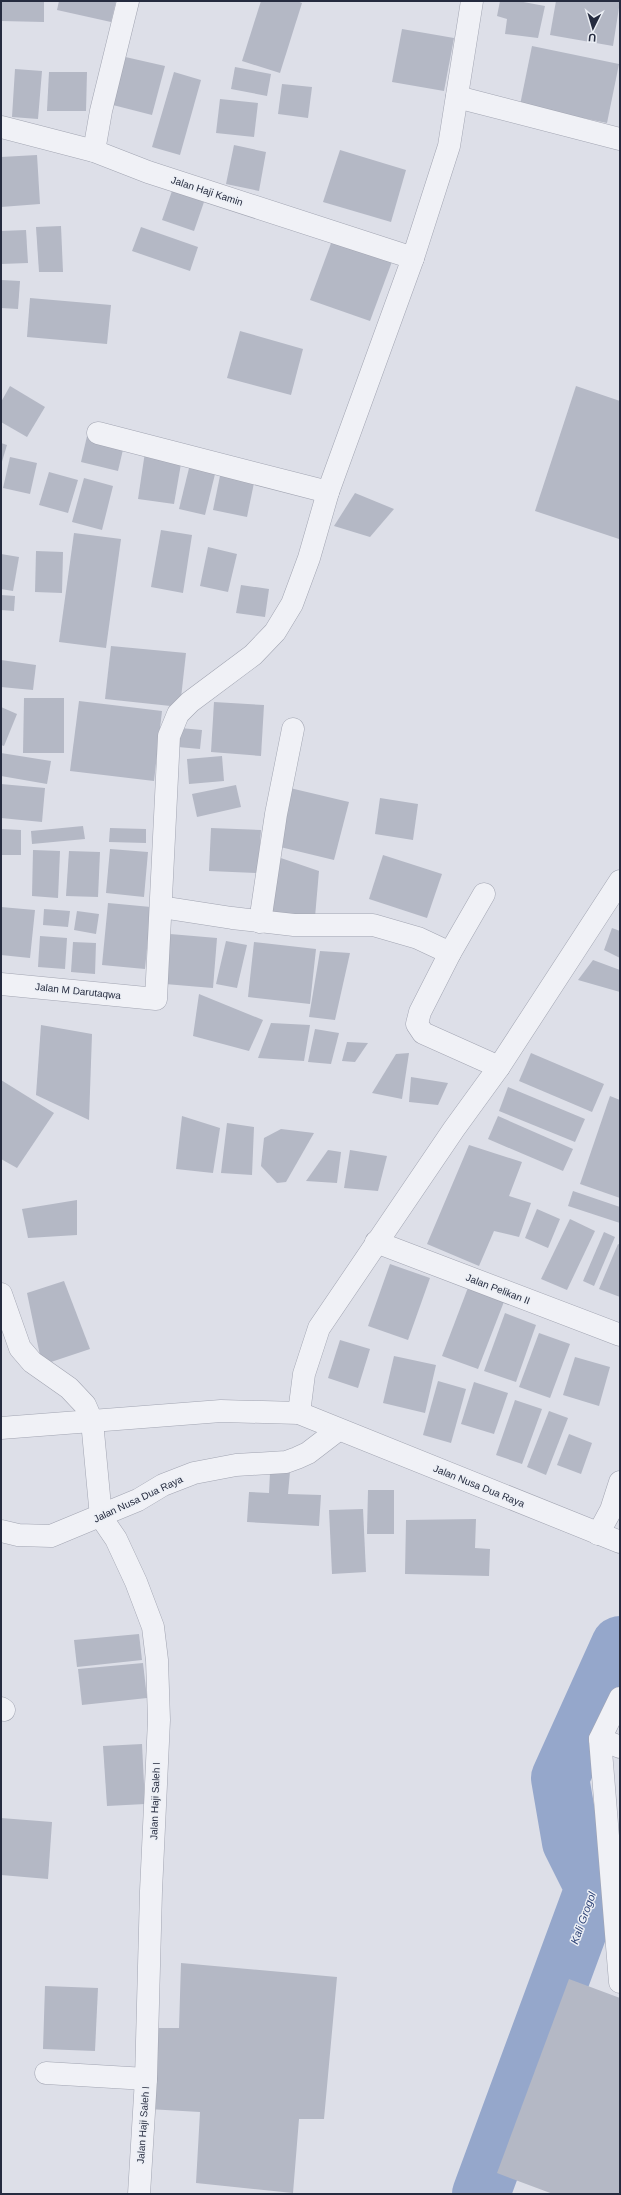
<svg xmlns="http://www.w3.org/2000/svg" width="621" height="2195" font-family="Helvetica,sans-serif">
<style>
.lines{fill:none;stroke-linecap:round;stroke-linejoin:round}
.river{stroke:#95a7cb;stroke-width:58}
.building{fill:#b4b8c5}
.minor-casing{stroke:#a2a5b2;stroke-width:23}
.tertiary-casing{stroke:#a2a5b2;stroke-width:23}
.minor{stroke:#f0f1f6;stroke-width:22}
.tertiary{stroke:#f0f1f6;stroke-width:22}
.labels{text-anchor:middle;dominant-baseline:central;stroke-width:3;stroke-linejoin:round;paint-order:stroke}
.street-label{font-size:10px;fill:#252b3f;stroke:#eceff5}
.water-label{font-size:11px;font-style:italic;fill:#2d4276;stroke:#eceff5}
</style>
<rect width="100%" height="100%" fill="#dddfe8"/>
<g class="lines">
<!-- river -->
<polyline class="river" points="481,2194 594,1888 571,1842 560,1778 620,1645"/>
</g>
<!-- building -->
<g class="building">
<polygon points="1,1 44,1 44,22 1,21"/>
<polygon points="59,1 116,1 111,22 57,10"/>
<polygon points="261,1 297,1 302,3 280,73 242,61"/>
<polygon points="500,1 518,1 545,6 538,38 505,34 507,19 497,16"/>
<polygon points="556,1 620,1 613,46 550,35"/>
<polygon points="402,29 454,38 444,91 392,82"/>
<polygon points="532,46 619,64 607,123 520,105"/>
<polygon points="121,56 165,66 152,115 109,104"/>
<polygon points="235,67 271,74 267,96 231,89"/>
<polygon points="15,69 42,71 38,119 12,117"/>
<polygon points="49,72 87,72 86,111 47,111"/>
<polygon points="174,72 201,80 180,155 152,147"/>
<polygon points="282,84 312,87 308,118 278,114"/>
<polygon points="220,99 258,103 254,137 216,133"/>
<polygon points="234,145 266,152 259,191 226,184"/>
<polygon points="340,150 406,170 391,222 323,202"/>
<polygon points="37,155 40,204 1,207 1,157"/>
<polygon points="172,191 204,202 194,231 162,220"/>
<polygon points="61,226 63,272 39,272 36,227"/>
<polygon points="141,227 198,247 190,271 132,251"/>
<polygon points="26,230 28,263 1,264 1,231"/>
<polygon points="333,238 393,259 370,321 310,300"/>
<polygon points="1,280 20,281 18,309 1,308"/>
<polygon points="30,298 111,305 107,344 27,337"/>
<polygon points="240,331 303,349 291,395 227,378"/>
<polygon points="10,386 45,407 27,437 1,422 1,402"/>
<polygon points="576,386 620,401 619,539 535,511"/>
<polygon points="88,432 125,441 118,471 81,462"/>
<polygon points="1,443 7,445 1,465"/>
<polygon points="145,452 182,458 174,504 138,499"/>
<polygon points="10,457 37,463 30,494 3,488"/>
<polygon points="190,464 216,470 205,515 179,509"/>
<polygon points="221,471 255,478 247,517 213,510"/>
<polygon points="49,472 78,480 68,513 39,505"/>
<polygon points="84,478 113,486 102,530 72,522"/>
<polygon points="355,493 394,509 370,537 334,526"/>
<polygon points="161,530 192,535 183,593 151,587"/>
<polygon points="74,533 121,539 106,648 59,642"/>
<polygon points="208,547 237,554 228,592 200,586"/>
<polygon points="36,551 63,552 62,593 35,592"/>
<polygon points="1,554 19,557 13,591 1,589"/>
<polygon points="241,585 269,589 265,617 236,613"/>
<polygon points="1,595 15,596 14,611 1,610"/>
<polygon points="111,646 186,653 180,707 105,699"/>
<polygon points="1,660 36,665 33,690 1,687"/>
<polygon points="24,698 64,698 64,753 23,753"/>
<polygon points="79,701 162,711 154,781 70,771"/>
<polygon points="214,702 264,705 261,756 211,752"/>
<polygon points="1,707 17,714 4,746 1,745"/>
<polygon points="180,728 202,730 200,749 178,747"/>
<polygon points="1,753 51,761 47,784 1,776"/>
<polygon points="222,756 224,781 189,784 187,759"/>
<polygon points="1,784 45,788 42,822 1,818"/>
<polygon points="236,785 241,807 197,817 192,794"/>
<polygon points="290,788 349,802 334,860 276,846"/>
<polygon points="380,798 418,804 413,840 375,834"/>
<polygon points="83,826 85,839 32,844 31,831"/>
<polygon points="110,828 146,829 146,843 109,842"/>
<polygon points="211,828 261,830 258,873 209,871"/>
<polygon points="1,829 21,830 21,855 1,855"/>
<polygon points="110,849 148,852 144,897 106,893"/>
<polygon points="33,850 60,851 58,898 32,896"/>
<polygon points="69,851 100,852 98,897 66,896"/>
<polygon points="272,855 319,871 315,917 268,913"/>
<polygon points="383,855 442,874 427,918 369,899"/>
<polygon points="108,903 151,907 145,969 102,965"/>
<polygon points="1,907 35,910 30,958 1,955"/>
<polygon points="44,909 70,911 68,927 43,925"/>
<polygon points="77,911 99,914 96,934 74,930"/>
<polygon points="612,928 620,931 620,958 604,950"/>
<polygon points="170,934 217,938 213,988 165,984"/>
<polygon points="40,936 67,938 65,969 38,967"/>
<polygon points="226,941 247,945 237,988 216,984"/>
<polygon points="73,942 96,943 95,974 71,972"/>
<polygon points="254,942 316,949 310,1004 248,997"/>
<polygon points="320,951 350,953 335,1020 309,1017"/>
<polygon points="593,960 620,970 620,992 578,980"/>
<polygon points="199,994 263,1020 249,1051 193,1036"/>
<polygon points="271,1023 310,1025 304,1061 258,1058"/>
<polygon points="41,1025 92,1034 89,1120 36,1095"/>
<polygon points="315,1029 339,1033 331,1064 308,1062"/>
<polygon points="347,1042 368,1043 355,1062 342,1061"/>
<polygon points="409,1053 402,1099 372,1093 396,1054"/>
<polygon points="531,1053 604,1084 592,1112 519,1081"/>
<polygon points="411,1077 448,1083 438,1105 409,1102"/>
<polygon points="1,1080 54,1113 17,1168 1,1159"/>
<polygon points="508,1087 585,1119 575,1142 499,1111"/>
<polygon points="610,1096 620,1100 620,1198 580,1184"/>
<polygon points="182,1116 220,1128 213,1173 176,1169"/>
<polygon points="498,1116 573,1149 563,1171 488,1139"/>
<polygon points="227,1123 254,1127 252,1175 221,1173"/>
<polygon points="281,1129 314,1133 286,1182 277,1183 261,1166 264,1138"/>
<polygon points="469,1145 522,1162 509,1196 531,1203 519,1237 494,1231 479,1266 427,1244"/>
<polygon points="328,1150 341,1152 337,1183 306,1181"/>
<polygon points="350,1150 387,1156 378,1191 344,1188"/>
<polygon points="573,1191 620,1207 620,1223 568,1206"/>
<polygon points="77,1200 77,1235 28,1238 22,1209"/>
<polygon points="537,1209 560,1219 548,1248 525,1238"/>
<polygon points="570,1219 595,1231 567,1290 541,1279"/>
<polygon points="604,1232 615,1237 594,1286 583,1281"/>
<polygon points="618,1244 620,1245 620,1297 599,1289"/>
<polygon points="390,1264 430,1278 408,1340 368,1326"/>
<polygon points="64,1281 90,1349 42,1365 27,1293"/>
<polygon points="469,1285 505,1299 478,1369 442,1356"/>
<polygon points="505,1313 536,1325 516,1382 484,1371"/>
<polygon points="539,1333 570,1344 550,1398 519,1387"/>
<polygon points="340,1340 370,1349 358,1388 328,1378"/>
<polygon points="394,1356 436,1365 425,1413 383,1403"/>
<polygon points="575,1357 610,1367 599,1406 563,1395"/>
<polygon points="438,1381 466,1389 451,1443 423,1435"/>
<polygon points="474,1382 508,1393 494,1434 461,1424"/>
<polygon points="515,1400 542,1409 522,1464 496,1455"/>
<polygon points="549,1411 568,1418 546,1475 527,1467"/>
<polygon points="569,1434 592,1443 581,1474 557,1465"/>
<polygon points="290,1472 288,1494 321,1495 319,1526 247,1522 249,1492 269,1493 270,1473"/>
<polygon points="368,1490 394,1490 394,1534 367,1534"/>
<polygon points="363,1509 366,1572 332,1574 329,1510"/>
<polygon points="476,1519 475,1548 490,1549 489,1576 405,1574 406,1520"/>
<polygon points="139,1634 142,1660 77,1667 74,1640"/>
<polygon points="143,1663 147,1698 82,1705 78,1669"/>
<polygon points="142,1744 145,1804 107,1806 103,1746"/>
<polygon points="1,1818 52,1822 48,1879 1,1875"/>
<polygon points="181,1963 337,1977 324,2119 299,2119 293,2193 196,2183 200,2112 148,2109 156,2028 179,2028"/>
<polygon points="569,1979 620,1998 620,2194 553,2194 497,2173"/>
<polygon points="45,1986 98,1988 95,2051 43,2049"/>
</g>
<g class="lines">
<defs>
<g id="minor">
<polyline points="457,97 620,139"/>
<polyline points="1,127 94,151 148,172 413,258"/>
<polyline points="94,151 101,111 128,1"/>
<polyline points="98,433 328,492"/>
<polyline points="484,894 450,953 420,1012 417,1024 423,1033 499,1067"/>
<polyline points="161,907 232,918 294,925 373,925 418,938 450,953"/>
<polyline points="260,922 276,814 293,729"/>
<polyline points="1,984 156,999 169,736 178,714 190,702 253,655 275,632 292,604 309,558 328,492 413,258 449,146 472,1"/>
<polyline points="376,1242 620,1335"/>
<polyline points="1,1294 20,1348 32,1362 69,1388 85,1405 92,1421 101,1517 116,1539 136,1582 153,1627 157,1660 159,1720 151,1891 146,2079 139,2194"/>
<polyline points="299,1413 304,1374 319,1328 454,1129 499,1067 620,881"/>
<polyline points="598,1534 611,1510 620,1482"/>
<polyline points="620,1698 600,1739 620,1982"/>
<polyline points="1,1708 4,1710"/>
<polyline points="600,1739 620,1747"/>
<polyline points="46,2073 146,2079"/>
</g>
<g id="tertiary">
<polyline points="1,1428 221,1411 299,1413 620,1542"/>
<polyline points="1,1531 18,1535 51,1536 138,1500 163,1485 194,1473 236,1465 286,1462 297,1458 308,1453 338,1430"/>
</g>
</defs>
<!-- minor casing -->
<use href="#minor" class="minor-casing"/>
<!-- tertiary casing -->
<use href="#tertiary" class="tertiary-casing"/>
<!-- minor -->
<use href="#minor" class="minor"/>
<!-- tertiary -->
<use href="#tertiary" class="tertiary"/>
</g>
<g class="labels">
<!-- street labels -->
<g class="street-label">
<text transform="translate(207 191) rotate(18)">Jalan Haji Kamin</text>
<text transform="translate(78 991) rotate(6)">Jalan M Darutaqwa</text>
<text transform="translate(498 1289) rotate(21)">Jalan Pelikan II</text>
<text transform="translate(479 1486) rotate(22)">Jalan Nusa Dua Raya</text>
<text transform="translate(138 1499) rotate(-25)">Jalan Nusa Dua Raya</text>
<text transform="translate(155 1801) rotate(-88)">Jalan Haji Saleh I</text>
<text transform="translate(143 2125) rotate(-86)">Jalan Haji Saleh I</text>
</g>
<!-- water labels -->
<g class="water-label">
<text transform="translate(583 1918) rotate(-70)">Kali Grogol</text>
</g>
</g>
<!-- border -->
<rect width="621" height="2195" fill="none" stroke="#252b3f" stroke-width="4"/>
<!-- north arrow -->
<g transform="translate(593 28) rotate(185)" stroke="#eceff5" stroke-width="3" paint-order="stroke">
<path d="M0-3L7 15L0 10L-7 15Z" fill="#252b3f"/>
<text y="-6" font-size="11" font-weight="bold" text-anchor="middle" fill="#252b3f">U</text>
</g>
</svg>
